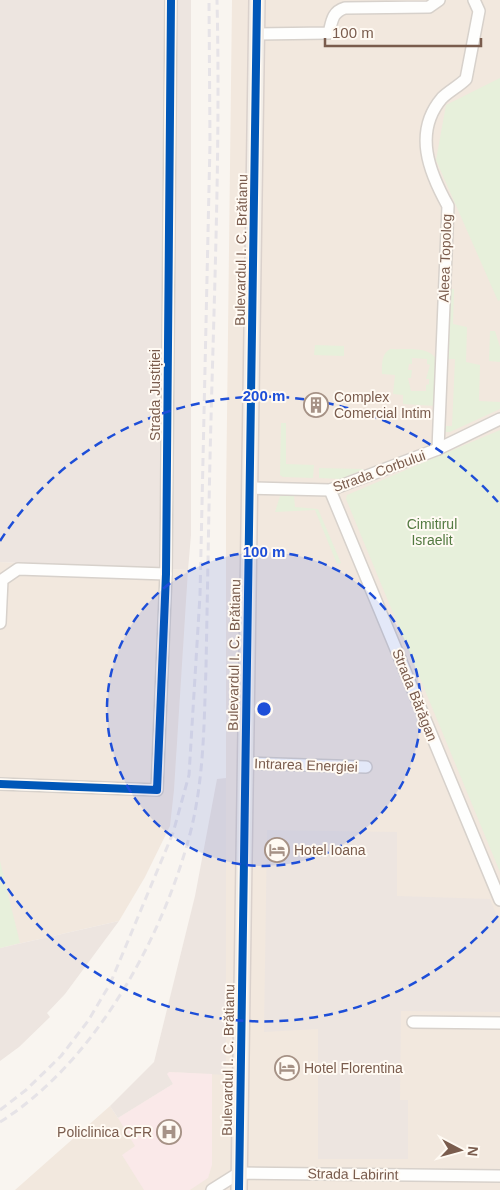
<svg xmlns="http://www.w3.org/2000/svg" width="500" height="1190" font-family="Arial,sans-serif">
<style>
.residential{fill:#f2e8de}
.industrial{fill:#ede5e0}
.medical{fill:#fae9e9}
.green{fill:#e7f0db;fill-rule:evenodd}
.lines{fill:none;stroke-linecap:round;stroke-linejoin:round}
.minor-casing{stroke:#d7d1cb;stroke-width:14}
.major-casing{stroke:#dad1cc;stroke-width:18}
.minor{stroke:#fefefd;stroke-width:11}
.major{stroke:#f3eee8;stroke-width:15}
.rail{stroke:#e6e3e7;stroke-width:3;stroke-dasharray:8 5;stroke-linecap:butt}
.cycleway-casing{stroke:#fffaf3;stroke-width:11}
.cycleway{stroke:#0057b8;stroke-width:8}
.ring{fill:none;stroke:#1d4ed8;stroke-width:2.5;stroke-dasharray:9 6}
.labels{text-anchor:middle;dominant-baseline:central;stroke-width:4;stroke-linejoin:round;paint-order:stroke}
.street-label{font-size:14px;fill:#7a5c4d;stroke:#fffaf3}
.poi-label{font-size:14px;fill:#7a5c4d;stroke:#fffaf3;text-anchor:start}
.park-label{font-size:14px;fill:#537a41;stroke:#fffaf3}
.centre{fill:#1d4ed8;stroke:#fffaf3;stroke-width:2.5}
.ring-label{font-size:15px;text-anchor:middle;font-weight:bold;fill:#1d4ed8;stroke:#fffaf3;stroke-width:4;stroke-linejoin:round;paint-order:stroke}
</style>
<rect width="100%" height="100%" fill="#f9f5f0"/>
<!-- residential -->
<g class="residential">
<polygon points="232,0 500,0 500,1190 15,1190 110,1106 118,1118 173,1084 169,1072 226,1074 226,500"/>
<polygon points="0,562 188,570 174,790 170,826 145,877 119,921 0,948"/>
</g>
<!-- industrial -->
<g class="industrial">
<polygon points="0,0 191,0 191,535 188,570 0,562"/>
<polygon points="226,778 226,1075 169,1072 173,1084 118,1118 110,1106 154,1062 195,896 217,779"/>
<polygon points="267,830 397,832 397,896 490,899 500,924 500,1012 401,1011 400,1100 408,1100 408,1159 318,1159 318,1029 264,1032"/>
<polygon points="119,921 65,994 47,1013 50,1017 19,1047 0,1061 0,948"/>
</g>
<!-- medical -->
<polygon class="medical" points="169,1072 212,1074 212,1165 208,1178 190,1190 144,1190 122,1155 135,1146 118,1118 173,1084 167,1074"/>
<!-- green -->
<g class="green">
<polygon points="500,78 500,300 498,301 436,160 446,105"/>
<polygon points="449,289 454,289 453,324 467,327 466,362 480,365 479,401 500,402 500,409 450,432 445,432 446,426 452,426 455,359 447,359"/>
<polygon points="490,331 495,331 500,347 500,362 489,361"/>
<polygon points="315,345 344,346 344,356 314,355"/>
<path d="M390 349C407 350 432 345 438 363L436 406 403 404V395L393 394 395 375 382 374C382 365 381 354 390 349ZM412 358 427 359V364L430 365 426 379H429V384L426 385V391H411L408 378H411L412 370H408L409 364H412Z"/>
<polygon points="281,423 286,423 286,464 314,465 313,478 283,477 280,475"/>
<polygon points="500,430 500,872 346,499 347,495"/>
<polygon points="319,468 364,469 341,479 319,478"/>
<polygon points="280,496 294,496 295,507 318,509 341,563 337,564 315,510 275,512"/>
<polygon points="0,861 20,943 0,948"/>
</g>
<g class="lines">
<defs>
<g id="minor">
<path d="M256 34 329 33C332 21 332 12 345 8L429 7 439 0"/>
<path d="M438 449 448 206C429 172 413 132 442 98 449 91 459 86 466 79L479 11 474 0"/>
<polyline points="249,488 330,490 438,449 500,419"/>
<polyline points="330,490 500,900"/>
<polyline points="0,623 2,580 18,569 166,574"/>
<polyline points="245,763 366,767"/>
<polyline points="0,784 157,790 166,574 171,0"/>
<polyline points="413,1022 500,1023"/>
<polyline points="212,1190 239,1173 500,1176"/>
</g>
<polyline id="major" points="239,1190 257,0"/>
</defs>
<!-- minor casing -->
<use href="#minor" class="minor-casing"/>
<!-- major casing -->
<use href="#major" class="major-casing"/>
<!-- minor -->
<use href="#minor" class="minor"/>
<!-- major -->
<use href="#major" class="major"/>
<!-- rail -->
<g class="rail">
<polyline points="0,1110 26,1090 61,1056 88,1021 110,984 173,833 189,775 200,595 210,143 209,0"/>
<path d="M0 1122C94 1063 162 940 190 834 204 780 204 724 206 668 207 615 208 561 209 507 212 338 221 169 217 0"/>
</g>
<defs>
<g id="cycleway">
<polyline points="0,784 157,790 166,574 171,0"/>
<polyline points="239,1190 257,0"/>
</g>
</defs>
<!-- cycleway casing -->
<use href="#cycleway" class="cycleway-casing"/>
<!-- cycleway -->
<use href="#cycleway" class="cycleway"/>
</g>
<!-- distance rings -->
<circle cx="264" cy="709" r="157" fill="#1d4ed8" fill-opacity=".12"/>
<g class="ring">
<circle cx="264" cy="709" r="157"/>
<path d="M498 916A313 313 0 0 1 0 877M0 541A313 313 0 0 1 498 502"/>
</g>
<!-- icons -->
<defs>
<symbol id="building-ring" viewBox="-11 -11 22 22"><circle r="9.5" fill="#fffaf3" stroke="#a69286" stroke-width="1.5"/><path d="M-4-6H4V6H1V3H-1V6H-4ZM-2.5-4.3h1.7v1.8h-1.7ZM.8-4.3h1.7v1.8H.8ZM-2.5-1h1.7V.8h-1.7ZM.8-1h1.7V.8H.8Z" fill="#a69286"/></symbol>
<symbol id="hotel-ring" viewBox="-11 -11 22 22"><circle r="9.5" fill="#fffaf3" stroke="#a69286" stroke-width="1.5"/><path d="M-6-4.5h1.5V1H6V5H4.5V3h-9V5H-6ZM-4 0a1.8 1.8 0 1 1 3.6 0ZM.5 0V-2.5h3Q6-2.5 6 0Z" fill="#a69286"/></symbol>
<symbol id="hospital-ring" viewBox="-11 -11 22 22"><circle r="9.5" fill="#fffaf3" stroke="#a69286" stroke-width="1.5"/><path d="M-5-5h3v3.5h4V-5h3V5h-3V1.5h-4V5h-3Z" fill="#a69286"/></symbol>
</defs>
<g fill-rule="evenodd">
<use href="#building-ring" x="302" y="391" width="28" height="28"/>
<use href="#hotel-ring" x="263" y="836" width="28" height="28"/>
<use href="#hotel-ring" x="273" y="1054" width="28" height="28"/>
<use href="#hospital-ring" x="155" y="1118" width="28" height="28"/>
</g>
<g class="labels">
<!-- street labels -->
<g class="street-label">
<text transform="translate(241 250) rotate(-89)">Bulevardul I. C. Brătianu</text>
<text transform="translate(445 258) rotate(-88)">Aleea Topolog</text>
<text transform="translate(155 395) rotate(-90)">Strada Justiției</text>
<text transform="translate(379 471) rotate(-20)">Strada Corbului</text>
<text transform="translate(234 655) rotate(-89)">Bulevardul I. C. Brătianu</text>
<text transform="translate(415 695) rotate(68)">Strada Bărăgan</text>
<text transform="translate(306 765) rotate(2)">Intrarea Energiei</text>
<text transform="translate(228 1060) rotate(-89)">Bulevardul I. C. Brătianu</text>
<text transform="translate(353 1174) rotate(1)">Strada Labirint</text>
</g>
<!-- poi labels -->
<g class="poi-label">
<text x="334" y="397">Complex<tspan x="334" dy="16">Comercial Intim</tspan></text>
<text x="294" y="850">Hotel Ioana</text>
<text x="304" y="1068">Hotel Florentina</text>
<text x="152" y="1132" text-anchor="end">Policlinica CFR</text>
</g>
<!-- park labels -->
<g class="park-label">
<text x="432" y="524">Cimitirul<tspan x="432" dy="16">Israelit</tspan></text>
</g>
</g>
<circle cx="264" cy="709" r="8" class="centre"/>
<g class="ring-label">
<text x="264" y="401">200 m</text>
<text x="264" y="557">100 m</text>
</g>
<!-- north arrow -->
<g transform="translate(460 1150) rotate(96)" stroke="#fffaf3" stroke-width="4" paint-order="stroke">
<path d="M0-4L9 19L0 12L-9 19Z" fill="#7a5c4d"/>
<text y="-8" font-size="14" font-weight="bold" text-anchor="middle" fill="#7a5c4d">N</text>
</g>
<!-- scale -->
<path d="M325 38v8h156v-8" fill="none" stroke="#7a5c4d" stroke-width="2.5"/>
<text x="332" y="38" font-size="15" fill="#7a5c4d" stroke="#fffaf3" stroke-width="4" paint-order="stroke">100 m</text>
</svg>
